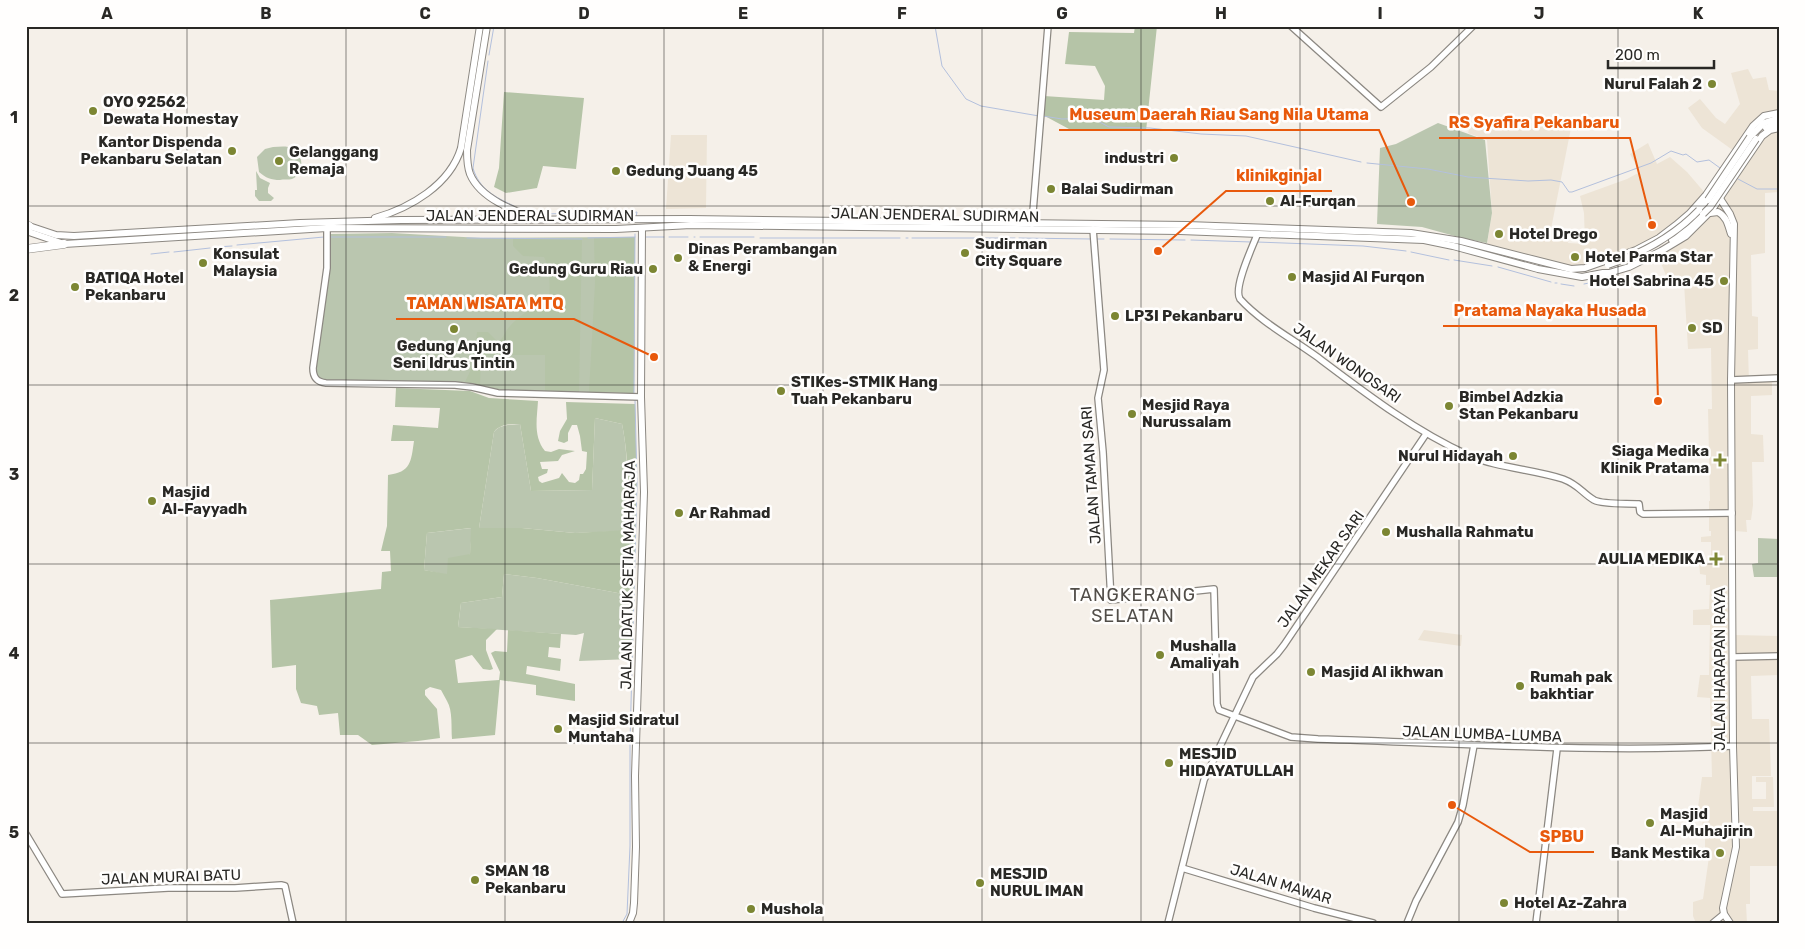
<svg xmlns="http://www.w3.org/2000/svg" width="1805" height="949" font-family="Rubik,sans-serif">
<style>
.built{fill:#ede4d6}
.green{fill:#bac6af}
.forest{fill:#b5c4a7;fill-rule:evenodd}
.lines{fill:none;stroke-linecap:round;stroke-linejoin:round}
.stream{stroke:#b3c0dd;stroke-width:1}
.secondary-casing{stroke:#8c8882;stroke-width:8}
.primary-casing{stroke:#8c8882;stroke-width:8}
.highway-casing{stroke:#8c8882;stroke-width:9}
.secondary{stroke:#fff;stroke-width:5.5}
.primary{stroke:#fff;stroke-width:6}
.highway{stroke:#fff;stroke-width:8}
.primary-bridge-casing{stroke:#8c8882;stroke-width:8;stroke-linecap:butt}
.primary-bridge{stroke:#fff;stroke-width:6}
.grid{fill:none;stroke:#292825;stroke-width:1;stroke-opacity:0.55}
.poi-dot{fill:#7c8633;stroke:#fffefd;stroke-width:2}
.labels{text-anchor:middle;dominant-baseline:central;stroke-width:5;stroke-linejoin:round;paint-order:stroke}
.poi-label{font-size:15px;font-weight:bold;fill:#292825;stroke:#fffefd;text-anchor:start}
.street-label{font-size:15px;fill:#292825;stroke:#fffefd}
.quarter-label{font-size:18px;letter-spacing:1px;fill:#514d48;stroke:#fffefd}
.leader{fill:none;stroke:#e8590c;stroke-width:2}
.callout-dot{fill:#e8590c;stroke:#fffefd;stroke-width:2}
.callout-label{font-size:16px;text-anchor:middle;font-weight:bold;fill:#e8590c;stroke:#fffefd;stroke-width:5;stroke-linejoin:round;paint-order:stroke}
.neatline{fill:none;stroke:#292825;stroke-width:2}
.grid-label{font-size:16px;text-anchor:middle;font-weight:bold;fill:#292825}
</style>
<rect width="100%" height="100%" fill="#f5f0e9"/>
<!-- built -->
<g class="built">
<polygon points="1748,69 1753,79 1766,77 1769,90 1779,91 1779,111 1771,112 1734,151 1702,128 1688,108 1700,99 1716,118 1725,124 1740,104 1731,73"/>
<polygon points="1473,116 1571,128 1551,229 1570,233 1568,243 1585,244 1584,213 1580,196 1627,179 1640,172 1630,154 1648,143 1657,164 1670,157 1687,172 1705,193 1683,216 1658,236 1639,246 1579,268 1487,244 1492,213 1487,140 1468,133"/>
<polygon points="1779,129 1779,192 1765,193 1765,253 1751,255 1752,316 1758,317 1758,349 1748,350 1749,382 1772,381 1772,395 1751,396 1751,434 1763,435 1764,462 1752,462 1753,505 1751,520 1746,520 1747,532 1735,531 1735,635 1779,636 1779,675 1751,676 1752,719 1769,719 1771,776 1752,776 1752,799 1766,799 1766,782 1756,782 1756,777 1773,777 1774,807 1753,807 1753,811 1778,811 1779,866 1750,866 1750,904 1746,904 1747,923 1696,923 1693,916 1693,902 1703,899 1710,850 1705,850 1705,832 1703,832 1702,815 1697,815 1702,777 1712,777 1710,698 1697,697 1700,675 1709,675 1710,625 1693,625 1693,610 1709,609 1710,585 1706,585 1706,575 1700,574 1699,563 1711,563 1711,542 1701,542 1701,537 1711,536 1711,531 1709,531 1709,501 1710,501 1708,409 1712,409 1711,348 1688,349 1684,283 1670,285 1658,256 1686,239 1700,227 1719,205 1763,137"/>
<polygon points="671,135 707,135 706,208 666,209"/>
<polygon points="1424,630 1462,635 1461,646 1418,640"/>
</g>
<!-- green -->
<g class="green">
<polygon points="1438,123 1485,140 1492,213 1487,243 1462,238 1422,227 1377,224 1380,148 1396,144"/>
<path d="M273 147C278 147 283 146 288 147 303 149 307 173 292 179 289 180 283 179 280 180 271 180 266 178 259 172L257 157 265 149Z"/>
<polygon points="256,171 260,178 270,183 268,188 268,193 274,198 271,201 259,201 255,196 255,190 257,190"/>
<polygon points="392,233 481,238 635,237 634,393 493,390 473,383 322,381 316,375 316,368 331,251 330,234"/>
<path d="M595 418 622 424C629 458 628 495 626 531L575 533 522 528H479L494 432C500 424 511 425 520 424L531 491 592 490Z"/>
<polygon points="472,528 470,554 447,575 424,570 427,533"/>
<polygon points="1758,538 1779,539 1779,577 1754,577 1752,564 1758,563"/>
<polygon points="504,574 537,578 634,596 632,659 579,661 584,633 576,635 458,627 461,603 502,597"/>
</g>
<!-- forest -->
<g class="forest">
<polygon points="1135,26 1157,26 1146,131 1069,129 1043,115 1044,96 1104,100 1105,86 1095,66 1065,64 1069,32 1134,33"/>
<polygon points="504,92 584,98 576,169 543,166 537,188 506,193 494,187 499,168"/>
<polygon points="635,237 634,393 589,392 595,283 594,238"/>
<path d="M513 238 582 239 579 392 545 391V355H481L480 385 465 382 474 363 477 332H488L498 342C504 338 505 331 510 326 520 315 534 305 548 303 551 290 550 269 544 257L523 256 513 246Z"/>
<path d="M396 388 470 391 489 398 538 401C537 419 533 436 545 451L551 452 559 449 575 451 562 455 558 461 540 462 542 469H548L547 473 538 477 539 481 542 483 559 478 562 473 569 482 575 483 579 480 580 474H583L586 469 587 452 582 451 580 436 577 425H572L568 433V441L564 443 558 441 560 431 567 419 566 402 635 404 637 484 634 596 537 578 504 574 502 597 461 603 458 627 497 629 486 640V650L493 669 490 670 483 669 472 655 455 660 458 683 499 680 500 672 491 653 495 651 507 652 508 630 561 634 560 648 549 647 548 657 561 659 560 671 527 666 526 674 575 684V701L536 695V685L500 680 495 735 452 739C451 728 453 711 447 701 445 697 443 694 441 690L430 687 425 690V695L437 709 440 738 418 741 372 745 358 735H340L338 713 319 715 317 706 301 703 296 689V665L272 668 270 600 381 589 382 572 391 571 390 551H381L387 526 388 475C411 472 411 462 414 441H391L393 425 438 428 440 408 395 407ZM595 418 622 424C629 458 629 496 626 530L575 533 522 528H479L494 432C500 424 511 424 520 424L531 491 592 490ZM471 528 470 554 448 558 447 574 424 570 427 533Z"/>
</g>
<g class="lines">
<!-- stream -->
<g class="stream">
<polyline points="935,26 942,66 966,99 981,106 1039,116"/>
<polyline points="489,55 494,26"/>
<path d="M488 61 473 168C479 189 495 197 514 206"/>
<polyline points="1043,116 1062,119 1092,118 1109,127 1150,128 1201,134 1246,136 1361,162"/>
<polyline points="1367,163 1428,169 1468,177 1528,181 1551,180 1562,182 1569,192 1572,192 1651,163 1671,151 1683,155 1686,154 1697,162 1709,160 1720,168"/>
<polyline points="1738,179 1757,189 1779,189"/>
<polyline points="600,213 623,213"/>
<polyline points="629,213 637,212 636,217"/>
<polyline points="541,214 594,213"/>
<polyline points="330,237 446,237"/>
<polyline points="645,237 664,237"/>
<polyline points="669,237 688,237"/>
<polyline points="694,237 695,237"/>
<polyline points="700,237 754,237"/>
<polyline points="467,238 582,239"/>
<polyline points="588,238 635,237"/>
<polyline points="760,238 900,238"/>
<polyline points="906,238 908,238"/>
<polyline points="912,238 1015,238"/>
<polyline points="1019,238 1091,239"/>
<polyline points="1097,239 1104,239"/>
<polyline points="1110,239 1185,240"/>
<polyline points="1191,240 1251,242"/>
<polyline points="1257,242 1363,246 1406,251"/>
<polyline points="237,245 324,237"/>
<polyline points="216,247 232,246"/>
<polyline points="174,252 210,248"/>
<polyline points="1411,252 1449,260"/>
<polyline points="151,254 169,252"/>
<polyline points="1454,260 1492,266"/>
<polyline points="1498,267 1551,282"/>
<polyline points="1600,280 1606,279"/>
<polyline points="1555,283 1557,283"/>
<polyline points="1561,284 1574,286"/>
<polyline points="1584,284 1589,283"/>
<polyline points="634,394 635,234"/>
<polyline points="622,923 627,914 630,846 630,741 637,484 635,400"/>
</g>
<defs>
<g id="secondary">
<polyline points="1291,26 1381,107 1431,67 1473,26"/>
<polyline points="1032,224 1048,26"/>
<path d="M327 228V268L313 368C313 378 317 382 326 383L455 385 472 387 498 393 641 397"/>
<path d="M1093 229 1104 370 1098 398 1103 452 1111 600 1214 589 1217 704 1219 710 1291 737 1318 739C1457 743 1594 753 1733 746"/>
<path d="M1257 235C1252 248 1233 288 1240 299 1261 322 1291 338 1316 356 1364 392 1413 430 1468 455 1497 468 1532 469 1563 479 1579 485 1582 493 1594 500 1604 505 1628 503 1639 504L1640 512 1643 514 1732 513"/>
<polyline points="1731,380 1779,378"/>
<polyline points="1733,657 1779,656"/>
<polyline points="26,834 62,894 168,888 235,888 281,885 285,886 293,923"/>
<polyline points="1182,868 1314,908 1373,923"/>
<polyline points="1168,923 1204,780 1253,677 1277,654 1284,645 1426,434"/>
<polyline points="1407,923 1416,901 1458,822 1463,805 1474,745"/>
<polyline points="1536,923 1557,749"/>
<polyline points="1713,923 1724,914"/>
</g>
<g id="primary">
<path d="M487 26 467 150C467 159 467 166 470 174 480 198 515 213 539 217"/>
<polyline points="1766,128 1779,123"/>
<polyline points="1750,137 1764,123 1779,118"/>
<polyline points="1719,197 1730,214 1734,224 1731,380 1733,746 1736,847 1723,908 1724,914 1730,923"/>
<polyline points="1699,210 1708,200"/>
<path d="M1710 213 1718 212C1727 217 1728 225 1731 234"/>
<path d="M375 218C410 208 450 185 461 148L480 26"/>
<polyline points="29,226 56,235 74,236 300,223 401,220 689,219 1187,225 1411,233 1461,241 1571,269 1585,268 1636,250 1659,238 1676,225 1690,213 1706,195 1753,126 1764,116 1779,113"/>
<polyline points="26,231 64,244 327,228 616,229 691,225 1180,231 1424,240 1453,246 1538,269 1582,277 1603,273 1609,273 1629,267 1661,251 1686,236 1711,211 1762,136 1770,130 1779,128"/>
<polyline points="1672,240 1688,229 1703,214"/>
<polyline points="629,923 633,913 634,903 636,847 635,776 644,492 641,397 642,228"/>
</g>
<g id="highway">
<polyline points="26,230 29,226"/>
<polyline points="26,249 64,244"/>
</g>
</defs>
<!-- secondary casing -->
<use href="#secondary" class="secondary-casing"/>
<!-- primary casing -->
<use href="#primary" class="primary-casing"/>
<!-- highway casing -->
<use href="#highway" class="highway-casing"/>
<!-- secondary -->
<use href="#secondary" class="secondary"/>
<!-- primary -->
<use href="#primary" class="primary"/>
<!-- highway -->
<use href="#highway" class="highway"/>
<defs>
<g id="primary-bridge">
<polyline points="1708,200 1750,137"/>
<polyline points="1703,214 1710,207 1756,139"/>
<path d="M1608 265C1643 253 1673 237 1699 210"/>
</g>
</defs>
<!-- primary-bridge casing -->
<use href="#primary-bridge" class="primary-bridge-casing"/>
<!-- primary-bridge -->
<use href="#primary-bridge" class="primary-bridge"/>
</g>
<!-- grid -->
<path class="grid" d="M187 26V923M346 26V923M505 26V923M664 26V923M823 26V923M982 26V923M1141 26V923M1300 26V923M1459 26V923M1618 26V923M26 206H1779M26 385H1779M26 564H1779M26 743H1779"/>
<!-- markers -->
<g class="poi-dot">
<circle cx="1712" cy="84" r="5"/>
<circle cx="93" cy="111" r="5"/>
<circle cx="232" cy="151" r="5"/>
<circle cx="1174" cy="158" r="5"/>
<circle cx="279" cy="161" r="5"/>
<circle cx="616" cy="171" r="5"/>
<circle cx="1051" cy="189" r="5"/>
<circle cx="1270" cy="201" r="5"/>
<circle cx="1499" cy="234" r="5"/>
<circle cx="965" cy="253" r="5"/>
<circle cx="1575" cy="257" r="5"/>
<circle cx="678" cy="258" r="5"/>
<circle cx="203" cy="263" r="5"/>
<circle cx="653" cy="269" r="5"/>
<circle cx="1292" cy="277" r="5"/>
<circle cx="1724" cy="281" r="5"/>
<circle cx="75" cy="287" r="5"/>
<circle cx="1115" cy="316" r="5"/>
<circle cx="1692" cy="328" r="5"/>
<circle cx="454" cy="329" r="5"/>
<circle cx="781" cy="391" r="5"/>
<circle cx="1449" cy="406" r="5"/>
<circle cx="1132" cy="414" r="5"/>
<circle cx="1513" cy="456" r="5"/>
<path d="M1717.5 452.5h5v5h5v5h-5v5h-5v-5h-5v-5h5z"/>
<circle cx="152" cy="501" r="5"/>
<circle cx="679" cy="513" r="5"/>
<circle cx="1386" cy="532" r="5"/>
<path d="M1713.5 551.5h5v5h5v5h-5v5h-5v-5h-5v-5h5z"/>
<circle cx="1160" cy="655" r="5"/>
<circle cx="1311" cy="672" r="5"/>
<circle cx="1520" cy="686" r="5"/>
<circle cx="558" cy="729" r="5"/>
<circle cx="1169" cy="763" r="5"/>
<circle cx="1650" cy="823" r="5"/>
<circle cx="1720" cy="853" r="5"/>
<circle cx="475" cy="880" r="5"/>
<circle cx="980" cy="883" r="5"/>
<circle cx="1504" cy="903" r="5"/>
<circle cx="751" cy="909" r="5"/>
</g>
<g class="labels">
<!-- poi labels -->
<g class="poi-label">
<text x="1702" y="84" text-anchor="end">Nurul Falah 2</text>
<text x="103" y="102">OYO 92562<tspan x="103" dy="17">Dewata Homestay</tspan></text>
<text x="222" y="142" text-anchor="end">Kantor Dispenda<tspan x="222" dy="17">Pekanbaru Selatan</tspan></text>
<text x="289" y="152">Gelanggang<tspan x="289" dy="17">Remaja</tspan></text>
<text x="1164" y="158" text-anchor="end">industri</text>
<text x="626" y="171">Gedung Juang 45</text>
<text x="1061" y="189">Balai Sudirman</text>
<text x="1280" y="201">Al-Furqan</text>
<text x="1509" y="234">Hotel Drego</text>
<text x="975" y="244">Sudirman<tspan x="975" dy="17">City Square</tspan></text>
<text x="688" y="249">Dinas Perambangan<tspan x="688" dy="17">&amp; Energi</tspan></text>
<text x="213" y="254">Konsulat<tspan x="213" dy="17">Malaysia</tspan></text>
<text x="1585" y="257">Hotel Parma Star</text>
<text x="643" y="269" text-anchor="end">Gedung Guru Riau</text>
<text x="1302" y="277">Masjid Al Furqon</text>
<text x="85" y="278">BATIQA Hotel<tspan x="85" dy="17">Pekanbaru</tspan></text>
<text x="1714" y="281" text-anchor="end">Hotel Sabrina 45</text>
<text x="1125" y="316">LP3I Pekanbaru</text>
<text x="1702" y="328">SD</text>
<text x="454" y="346" text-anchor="middle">Gedung Anjung<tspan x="454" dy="17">Seni Idrus Tintin</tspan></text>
<text x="791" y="382">STIKes-STMIK Hang<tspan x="791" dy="17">Tuah Pekanbaru</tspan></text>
<text x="1459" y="397">Bimbel Adzkia<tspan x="1459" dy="17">Stan Pekanbaru</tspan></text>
<text x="1142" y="405">Mesjid Raya<tspan x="1142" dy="17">Nurussalam</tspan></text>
<text x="1709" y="451" text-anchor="end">Siaga Medika<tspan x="1709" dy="17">Klinik Pratama</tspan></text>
<text x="1503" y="456" text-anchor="end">Nurul Hidayah</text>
<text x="162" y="492">Masjid<tspan x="162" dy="17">Al-Fayyadh</tspan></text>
<text x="689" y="513">Ar Rahmad</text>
<text x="1396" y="532">Mushalla Rahmatu</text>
<text x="1705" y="559" text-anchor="end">AULIA MEDIKA</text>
<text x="1170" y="646">Mushalla<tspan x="1170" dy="17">Amaliyah</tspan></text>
<text x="1321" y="672">Masjid Al ikhwan</text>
<text x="1530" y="677">Rumah pak<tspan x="1530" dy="17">bakhtiar</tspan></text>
<text x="568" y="720">Masjid Sidratul<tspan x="568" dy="17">Muntaha</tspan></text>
<text x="1179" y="754">MESJID<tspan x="1179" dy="17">HIDAYATULLAH</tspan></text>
<text x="1660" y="814">Masjid<tspan x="1660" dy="17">Al-Muhajirin</tspan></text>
<text x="1710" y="853" text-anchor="end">Bank Mestika</text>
<text x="485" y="871">SMAN 18<tspan x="485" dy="17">Pekanbaru</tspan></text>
<text x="990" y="874">MESJID<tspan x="990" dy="17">NURUL IMAN</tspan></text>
<text x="1514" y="903">Hotel Az-Zahra</text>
<text x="761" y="909">Mushola</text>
</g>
<!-- street labels -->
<g class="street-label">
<text transform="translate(935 215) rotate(1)">JALAN JENDERAL SUDIRMAN</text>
<text x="530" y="216">JALAN JENDERAL SUDIRMAN</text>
<text transform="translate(1347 363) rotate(35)">JALAN WONOSARI</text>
<text transform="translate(1091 475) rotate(-94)">JALAN TAMAN SARI</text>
<text transform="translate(1321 569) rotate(-55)">JALAN MEKAR SARI</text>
<text transform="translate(628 575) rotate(-89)">JALAN DATUK SETIA MAHARAJA</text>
<text transform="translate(1720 669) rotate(-90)">JALAN HARAPAN RAYA</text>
<text transform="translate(1482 734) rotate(2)">JALAN LUMBA-LUMBA</text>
<text transform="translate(171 877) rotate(-2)">JALAN MURAI BATU</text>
<text transform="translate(1281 884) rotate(17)">JALAN MAWAR</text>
</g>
<!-- quarter labels -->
<g class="quarter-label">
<text x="1133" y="595">TANGKERANG<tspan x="1133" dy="21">SELATAN</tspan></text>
</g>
</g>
<!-- callouts -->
<path class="leader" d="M1411 202L1379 130H1059M1652 225L1630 138H1439M1158 251L1226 191H1332M654 357L574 319H396M1658 401L1656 326H1443M1452 805L1530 852H1594"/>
<g class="callout-dot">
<circle cx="1411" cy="202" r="5"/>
<circle cx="1652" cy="225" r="5"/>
<circle cx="1158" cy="251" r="5"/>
<circle cx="654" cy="357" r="5"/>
<circle cx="1658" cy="401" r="5"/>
<circle cx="1452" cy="805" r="5"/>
</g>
<g class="callout-label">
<text x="1219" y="120">Museum Daerah Riau Sang Nila Utama</text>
<text x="1534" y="128">RS Syafira Pekanbaru</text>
<text x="1279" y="181">klinikginjal</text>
<text x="485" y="309">TAMAN WISATA MTQ</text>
<text x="1550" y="316">Pratama Nayaka Husada</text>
<text x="1562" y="842">SPBU</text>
</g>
<!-- border -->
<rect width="1805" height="949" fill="none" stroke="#fffefd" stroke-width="55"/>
<!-- scale -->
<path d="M1608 60v8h106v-8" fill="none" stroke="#292825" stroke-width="2.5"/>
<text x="1615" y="60" font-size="15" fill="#292825" stroke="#fffefd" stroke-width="4" paint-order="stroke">200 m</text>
<rect x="28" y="28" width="1750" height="894" class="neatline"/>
<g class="grid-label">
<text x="107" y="19">A</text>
<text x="266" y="19">B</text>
<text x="425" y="19">C</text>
<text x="584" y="19">D</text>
<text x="743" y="19">E</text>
<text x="902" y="19">F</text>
<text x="1062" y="19">G</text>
<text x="1221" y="19">H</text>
<text x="1380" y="19">I</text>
<text x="1539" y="19">J</text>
<text x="1698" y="19">K</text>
<text x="14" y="123">1</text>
<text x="14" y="301">2</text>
<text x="14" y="480">3</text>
<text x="14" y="659">4</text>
<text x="14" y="838">5</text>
</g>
</svg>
